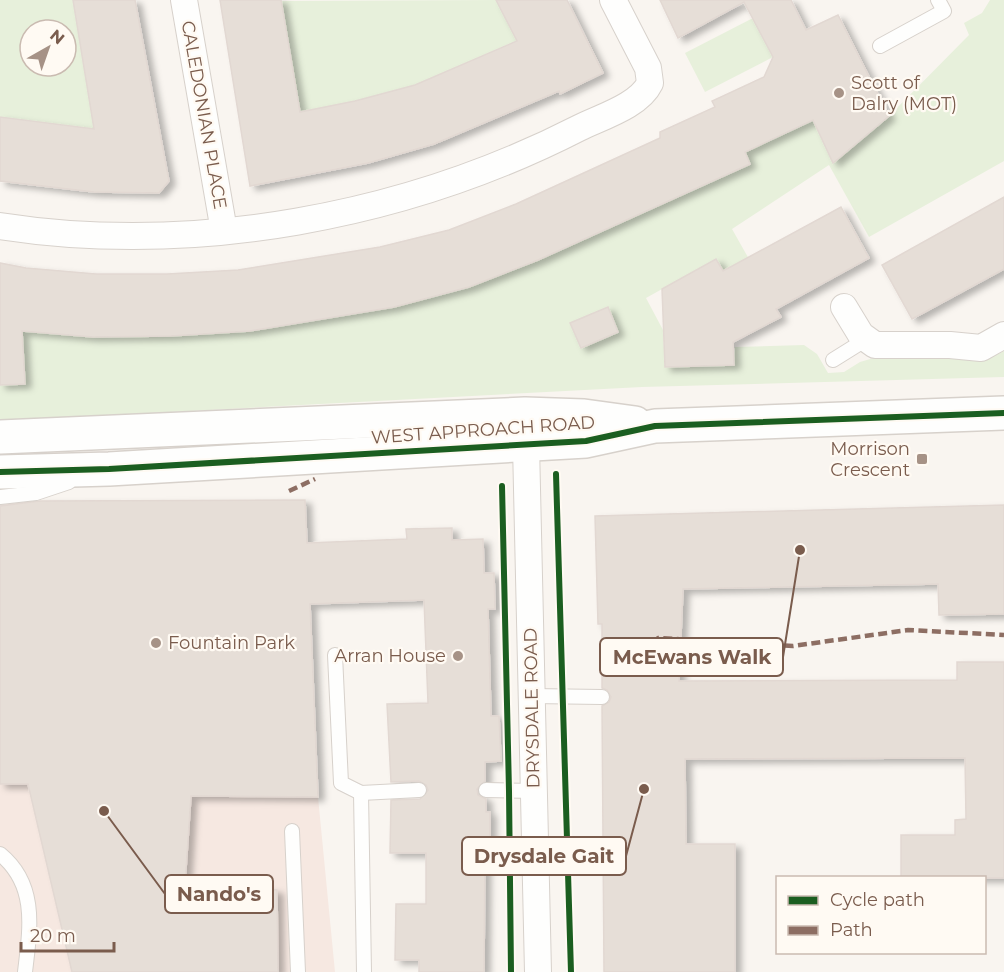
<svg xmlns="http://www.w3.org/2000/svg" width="1004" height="972" font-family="Montserrat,sans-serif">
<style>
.commercial{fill:#f6e8e1}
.green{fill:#e7f0db;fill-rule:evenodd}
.building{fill:#e6ded7;stroke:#e2d8d2;stroke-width:1.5;filter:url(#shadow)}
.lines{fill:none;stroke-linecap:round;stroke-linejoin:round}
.service-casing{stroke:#d7d1cb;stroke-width:16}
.minor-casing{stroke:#d7d1cb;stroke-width:28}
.tertiary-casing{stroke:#d7d1cb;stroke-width:36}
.service{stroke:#fefefd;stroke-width:14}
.minor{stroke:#fefefd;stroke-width:26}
.tertiary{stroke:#fefefd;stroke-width:33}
.quiet{stroke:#8d6e63;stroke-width:4.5;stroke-dasharray:9 4.5;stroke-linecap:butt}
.cycleway-casing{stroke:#fffaf3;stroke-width:10}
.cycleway{stroke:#1b5e20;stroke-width:6}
.poi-dot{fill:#a69286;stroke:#fffaf3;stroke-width:2}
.labels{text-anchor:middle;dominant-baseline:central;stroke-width:4.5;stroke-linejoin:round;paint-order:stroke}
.poi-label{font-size:18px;fill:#7a5c4d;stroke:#fffaf3;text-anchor:start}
.street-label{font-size:18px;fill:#7a5c4d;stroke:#fffaf3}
.leader{fill:none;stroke:#7a5c4d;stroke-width:2}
.callout-dot{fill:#7a5c4d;stroke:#fffaf3;stroke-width:2}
.callout{fill:#fffaf3;stroke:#7a5c4d;stroke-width:2}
.callout-label{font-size:20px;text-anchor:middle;font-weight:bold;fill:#7a5c4d}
</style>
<defs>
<filter id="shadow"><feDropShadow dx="6" dy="4" stdDeviation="3" flood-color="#0004"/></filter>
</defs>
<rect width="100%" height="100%" fill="#f9f5f0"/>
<!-- commercial -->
<polygon class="commercial" points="305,500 318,797 335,972 0,972 0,501"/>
<!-- green -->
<g class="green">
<path d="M0 0H73L95 129 0 117ZM30 30H66V66H30Z"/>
<polygon points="496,0 532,34 415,85 355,101 294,113 297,96 281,1"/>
<polygon points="990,0 1004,0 1004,161 869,237 829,165 732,229 758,275 733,289 716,259 646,298 663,330 665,367 733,365 735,347 804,345 817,354 828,373 844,372 860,362 877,357 955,355 986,360 1004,351 1004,377 642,387 0,421 0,385 24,384 22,331 93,337 171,336 250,331 469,287 538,260 749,164 745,152 813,120 833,162 889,116 969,35 964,23 982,13"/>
<polygon points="753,18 773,57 705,92 685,53"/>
</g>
<!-- building -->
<g class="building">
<polygon points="73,0 135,0 169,181 159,193 94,192 0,181 0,117 94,129"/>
<polygon points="220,0 281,0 300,112 355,101 415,85 517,41 496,0 567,0 603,73 560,94 559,91 434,144 368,163 250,186"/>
<polygon points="660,0 791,0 806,30 838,15 889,116 833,163 813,120 745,152 750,164 538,260 469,287 394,307 250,331 171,336 93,337 22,331 25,384 0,385 0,263 26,268 96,274 167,274 238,270 380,247 449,230 516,204 660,138 660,132 715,107 712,101 764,77 773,57 744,2 678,38"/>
<polygon points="1004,197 1004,269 912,319 882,265"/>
<polygon points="841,207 869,258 776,309 781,317 733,342 734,365 665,367 662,289 716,259 723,271"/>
<polygon points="608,307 618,332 581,348 570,323"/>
<polygon points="305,500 307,543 407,539 406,529 452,528 452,540 483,539 484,573 494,573 495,609 488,609 491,716 499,716 501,761 485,762 485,781 477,789 478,795 486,799 486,812 490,812 490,848 485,848 484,972 419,972 419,960 395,960 396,904 426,904 426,853 390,853 391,800 420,799 428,790 426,785 419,781 391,782 387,704 428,703 424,600 310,604 318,797 191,796 185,884 277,890 278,972 72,972 28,784 0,784 0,506 40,501"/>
<polygon points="1004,505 1004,614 939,615 938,584 683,589 679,681 957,680 957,662 1004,662 1004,878 901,878 901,835 955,835 955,820 966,819 965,758 685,759 686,844 735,844 735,972 604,972 602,706 609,702 611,697 607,690 602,688 602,624 598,624 595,516"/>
</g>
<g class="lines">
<defs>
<g id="service">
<polyline points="880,46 944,11 938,0"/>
<polyline points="833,360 865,340"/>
<polyline points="0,497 36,493 69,482"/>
<polyline points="335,655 341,783 361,793 419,790"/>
<polyline points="532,696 602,697"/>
<polyline points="486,790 534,791"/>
<polyline points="361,793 364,972"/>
<polyline points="292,831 298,972"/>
<path d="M0 854C38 885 30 929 25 972"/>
</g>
<g id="minor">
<polyline points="184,0 224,231"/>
<path d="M0 226C194 256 405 217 579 128 601 117 639 106 650 83L648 68 613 0"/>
<polyline points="844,307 861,335 875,345 950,345 981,348 1004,335"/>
<polyline points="526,445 538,972"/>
</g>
<g id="tertiary">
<polyline points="0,437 525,414 584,416 635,423"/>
<polyline points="0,472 109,469 586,441 655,426 1004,413"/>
</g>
</defs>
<!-- service casing -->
<use href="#service" class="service-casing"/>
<!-- minor casing -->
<use href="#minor" class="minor-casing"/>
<!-- tertiary casing -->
<use href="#tertiary" class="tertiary-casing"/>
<!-- service -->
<use href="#service" class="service"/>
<!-- minor -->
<use href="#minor" class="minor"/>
<!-- tertiary -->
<use href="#tertiary" class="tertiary"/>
<!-- quiet -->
<g class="quiet">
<polyline points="289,491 315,479"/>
<polyline points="656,646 658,638 793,646 908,630 1004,635"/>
</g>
<defs>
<g id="cycleway">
<polyline points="0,472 109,469 586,441 655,426 1004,413"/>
<polyline points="556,474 571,972"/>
<polyline points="502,486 509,791 511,972"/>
</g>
</defs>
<!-- cycleway casing -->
<use href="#cycleway" class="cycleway-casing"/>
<!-- cycleway -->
<use href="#cycleway" class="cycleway"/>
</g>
<!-- markers -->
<g class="poi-dot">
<circle cx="839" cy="93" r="6"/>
<rect x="916" y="453" width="12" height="12" rx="3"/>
<circle cx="156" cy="643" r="6"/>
<circle cx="458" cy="656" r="6"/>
</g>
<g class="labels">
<!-- poi labels -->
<g class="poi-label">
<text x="851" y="83">Scott of<tspan x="851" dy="21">Dalry (MOT)</tspan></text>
<text x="910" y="449" text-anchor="end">Morrison<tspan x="910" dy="21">Crescent</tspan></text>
<text x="168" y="643">Fountain Park</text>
<text x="446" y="656" text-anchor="end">Arran House</text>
</g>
<!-- street labels -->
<g class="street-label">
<text transform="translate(204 115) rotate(80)">CALEDONIAN PLACE</text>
<text transform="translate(483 430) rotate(-4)">WEST APPROACH ROAD</text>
<text transform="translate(532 708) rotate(-91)">DRYSDALE ROAD</text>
</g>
</g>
<!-- callouts -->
<path class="leader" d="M800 550L783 657M644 789L626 856M104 811L165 894"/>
<g class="callout-dot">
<circle cx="800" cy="550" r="6"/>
<circle cx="644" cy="789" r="6"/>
<circle cx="104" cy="811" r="6"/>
</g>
<g class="callout">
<rect x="600" y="638" width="183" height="38" rx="6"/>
<rect x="462" y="837" width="164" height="38" rx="6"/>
<rect x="165" y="875" width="108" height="38" rx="6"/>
</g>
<g class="callout-label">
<text x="692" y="664">McEwans Walk</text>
<text x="544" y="863">Drysdale Gait</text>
<text x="219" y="901">Nando's</text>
</g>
<!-- legend -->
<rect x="776" y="876" width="210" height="78" fill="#fffaf3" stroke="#cabbb1" stroke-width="1.5"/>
<rect x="788" y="896" width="30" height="9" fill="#1b5e20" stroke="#cabbb1" stroke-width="1.5"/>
<text x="830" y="906" font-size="18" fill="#7a5c4d">Cycle path</text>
<rect x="788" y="926" width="30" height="9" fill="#8d6e63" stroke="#cabbb1" stroke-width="1.5"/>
<text x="830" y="936" font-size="18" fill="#7a5c4d">Path</text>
<!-- north arrow -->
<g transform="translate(48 48) rotate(40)"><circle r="28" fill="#fffaf3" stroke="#cabbb1" stroke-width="1.5"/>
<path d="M0-4.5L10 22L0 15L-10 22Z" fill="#a69286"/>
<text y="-9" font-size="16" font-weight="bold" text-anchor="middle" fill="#7a5c4d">N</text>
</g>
<!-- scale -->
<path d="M21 942v9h93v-9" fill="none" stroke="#7a5c4d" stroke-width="3"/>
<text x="30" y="942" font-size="18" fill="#7a5c4d" stroke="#fffaf3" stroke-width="4.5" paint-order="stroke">20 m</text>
</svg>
